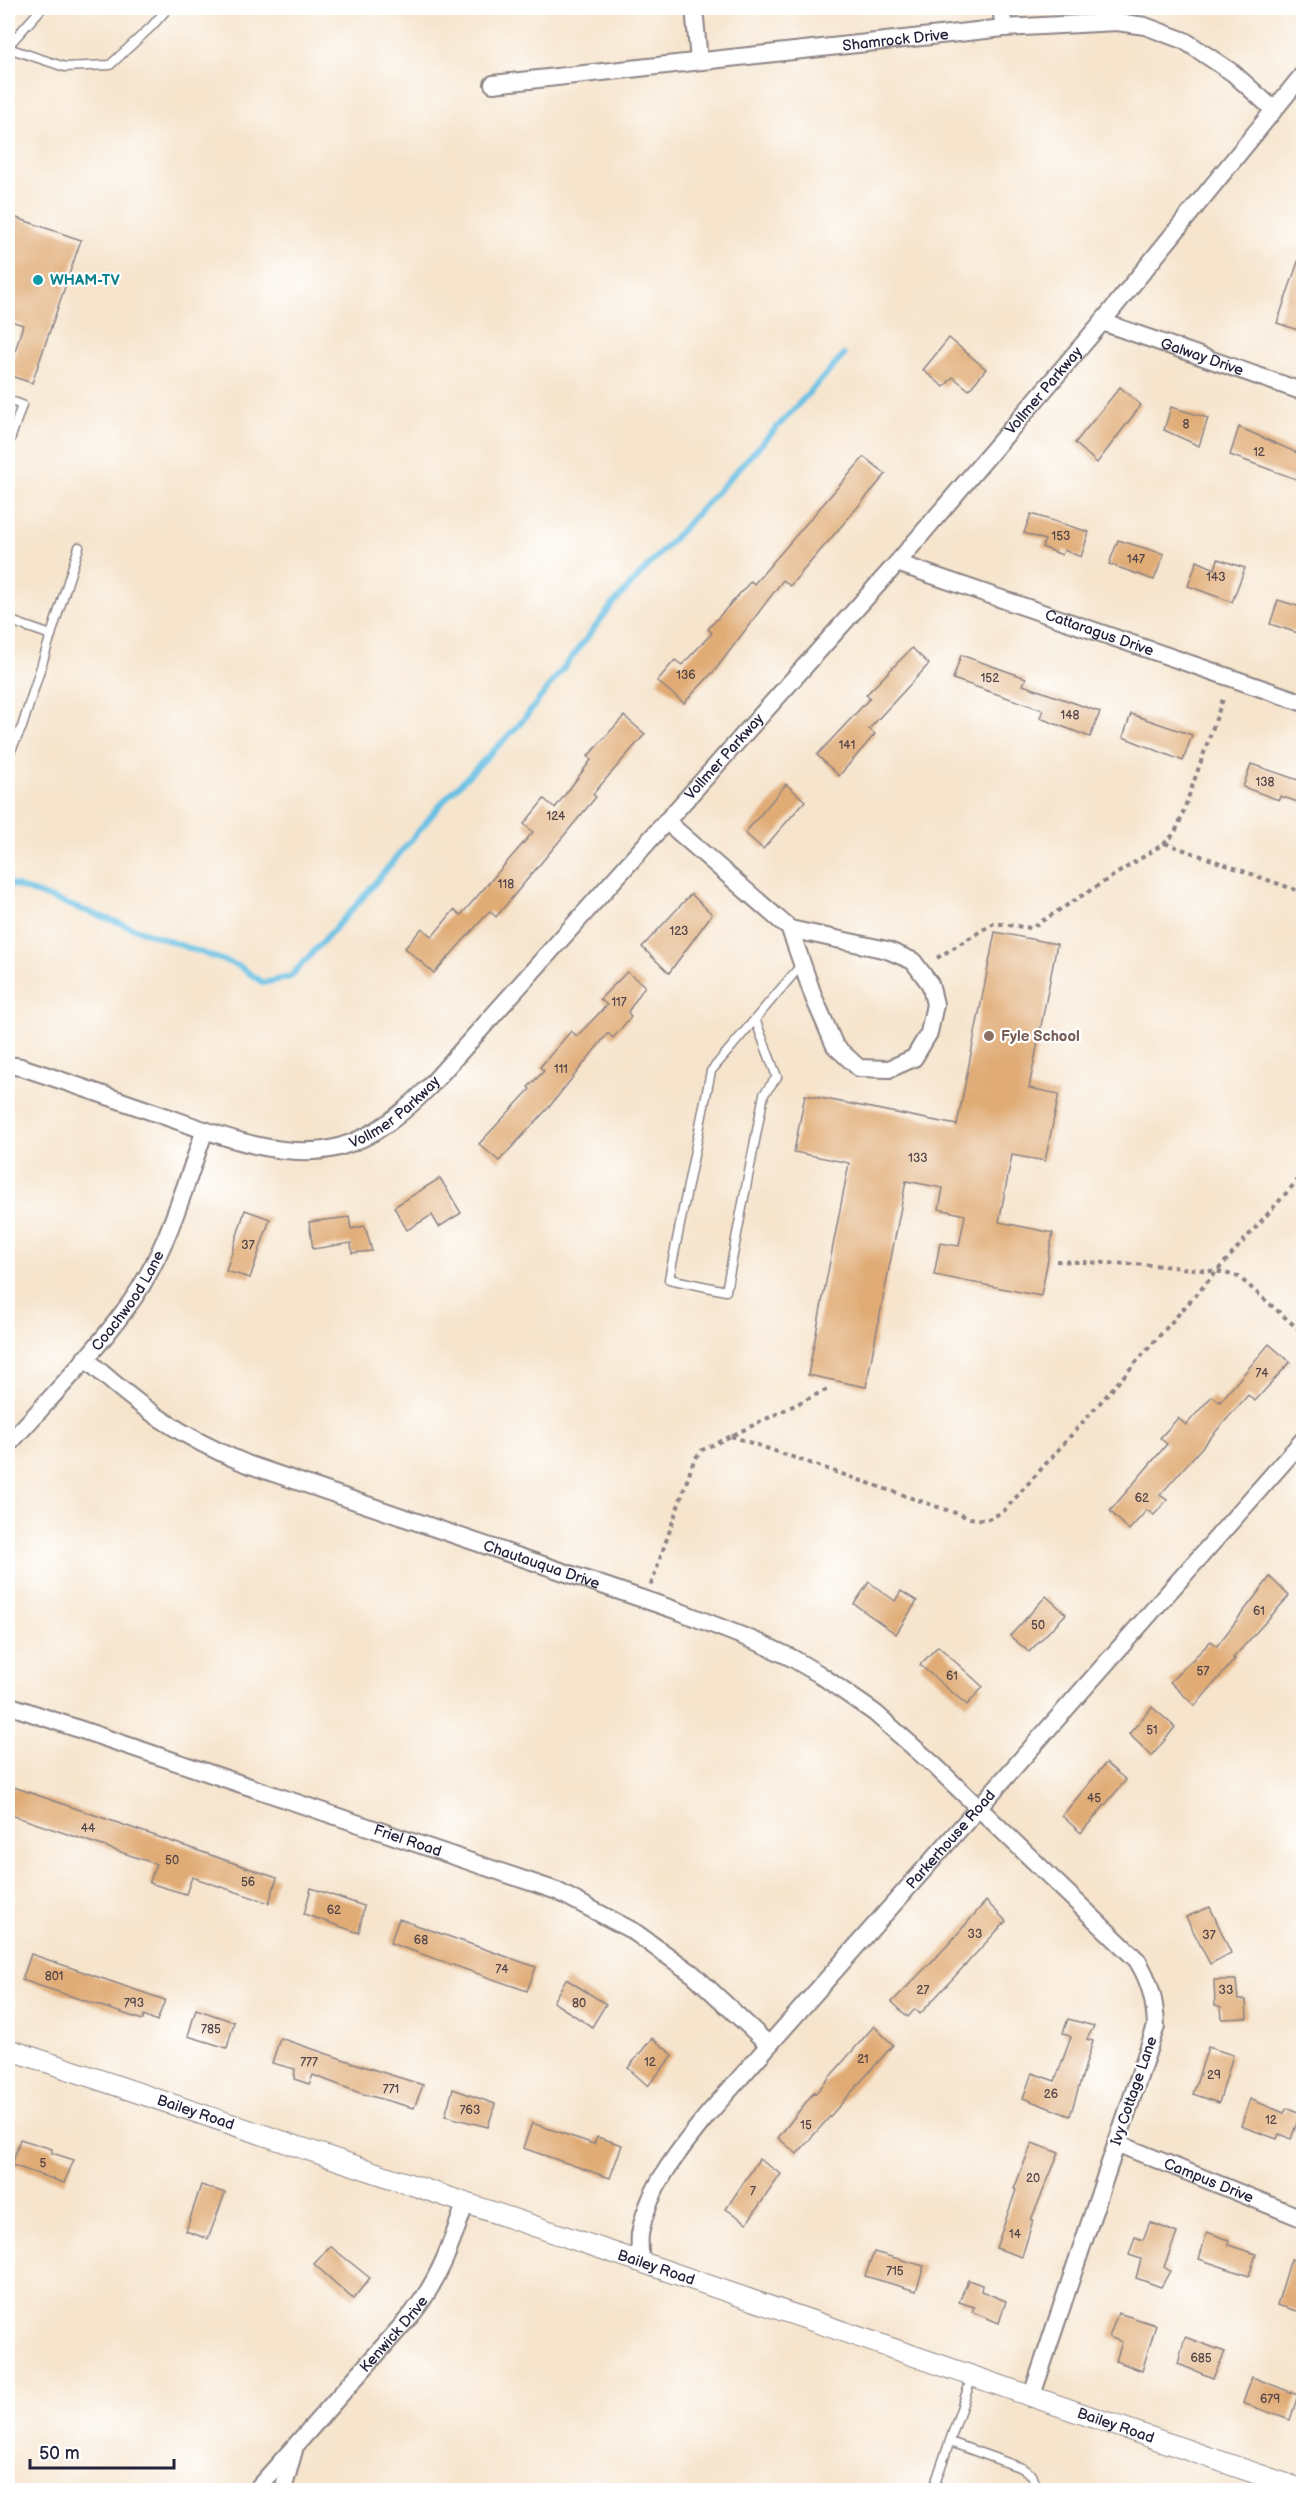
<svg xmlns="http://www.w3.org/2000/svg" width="1311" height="2498" font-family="'Balsamiq Sans',sans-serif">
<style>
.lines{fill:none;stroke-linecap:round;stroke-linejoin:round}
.stream{stroke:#66bfe3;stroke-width:6}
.building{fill:#e0ab74}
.service-casing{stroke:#8c8384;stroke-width:11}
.minor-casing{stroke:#8c8384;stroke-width:20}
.tertiary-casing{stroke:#8c8384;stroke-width:22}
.path{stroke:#8c8384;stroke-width:4;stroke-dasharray:4.5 4.5;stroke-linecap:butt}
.service{stroke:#fff;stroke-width:8}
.minor{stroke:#fff;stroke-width:16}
.tertiary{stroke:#fff;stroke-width:20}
.culture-dot{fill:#0f9aa8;stroke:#fff;stroke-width:2}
.education-dot{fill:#8d6e63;stroke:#fff;stroke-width:2}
.labels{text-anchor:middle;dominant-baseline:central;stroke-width:4.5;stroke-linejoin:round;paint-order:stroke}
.number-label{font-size:12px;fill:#524449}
.street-label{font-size:15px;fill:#22223b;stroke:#fff}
.culture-label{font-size:15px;font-weight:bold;fill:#0d838f;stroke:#fff;text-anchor:start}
.education-label{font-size:15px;font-weight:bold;fill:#785e54;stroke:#fff;text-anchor:start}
</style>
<rect width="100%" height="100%" fill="#fff"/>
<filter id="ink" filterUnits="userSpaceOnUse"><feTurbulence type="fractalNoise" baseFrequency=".0167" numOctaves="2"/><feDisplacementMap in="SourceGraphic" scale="12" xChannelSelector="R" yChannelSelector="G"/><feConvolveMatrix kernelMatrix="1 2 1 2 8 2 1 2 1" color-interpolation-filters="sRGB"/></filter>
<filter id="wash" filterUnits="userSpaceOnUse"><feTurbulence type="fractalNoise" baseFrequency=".008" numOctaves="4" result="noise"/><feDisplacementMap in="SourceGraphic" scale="24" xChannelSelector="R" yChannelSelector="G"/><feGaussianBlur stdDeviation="1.35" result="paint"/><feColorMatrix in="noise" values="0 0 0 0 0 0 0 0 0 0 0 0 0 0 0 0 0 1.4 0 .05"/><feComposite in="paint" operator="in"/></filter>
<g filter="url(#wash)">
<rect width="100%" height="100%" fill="#f6e4cc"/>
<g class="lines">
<!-- stream -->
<polyline class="stream" points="8,883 239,966 263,983 290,977 359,902 447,797 520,724 613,604 844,355"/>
</g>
<g id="blocks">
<!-- building -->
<g class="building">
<polygon points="8,215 81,240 32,383 8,375 23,325 8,320"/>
<polygon points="1301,253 1304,254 1304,332 1277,323"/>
<polygon points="949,338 986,369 969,390 953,377 944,387 923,370"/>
<polygon points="1120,387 1141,405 1097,463 1075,443"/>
<polygon points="1171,407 1208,418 1199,446 1164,430"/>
<polygon points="1239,427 1304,456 1304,482 1230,455"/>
<polygon points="864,457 886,474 790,586 783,580 716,669 684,703 657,681 675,660 682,665 712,633 708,629 751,581 754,584"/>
<polygon points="1031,514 1089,532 1081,557 1064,550 1062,555 1042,547 1045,540 1024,533"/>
<polygon points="1118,540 1164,554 1154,580 1109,564"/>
<polygon points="1218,559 1245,568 1232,602 1188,586 1197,561 1215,569"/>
<polygon points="1278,600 1304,608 1304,635 1270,624"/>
<polygon points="912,648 929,664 869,729 875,734 839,776 817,755 870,698 866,695"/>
<polygon points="961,655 1026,678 1023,685 1100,712 1090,737 1040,718 1043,710 953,679"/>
<polygon points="1131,714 1192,735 1183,761 1123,737"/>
<polygon points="624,716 645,734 593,794 596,797 496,917 490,911 434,973 405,948 422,928 432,937 454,910 461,915 533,832 524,824 544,799 555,808 591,760 588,756"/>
<polygon points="1251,764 1304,782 1304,804 1280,796 1279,800 1243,787"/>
<polygon points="786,784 805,801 763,849 745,833"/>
<polygon points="691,894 712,914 669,973 642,947"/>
<polygon points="995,932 1057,944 1029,1088 1059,1094 1045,1161 1012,1155 999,1222 1053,1233 1041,1296 934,1275 940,1243 959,1246 965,1215 939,1209 943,1188 906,1181 866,1387 808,1375 849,1163 794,1152 805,1095 957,1125"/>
<polygon points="627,972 645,986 628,1012 631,1017 613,1038 608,1033 550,1106 499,1161 479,1144 530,1089 528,1087 544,1071 540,1067 571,1031 577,1036 607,1005 600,999"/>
<polygon points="440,1178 461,1213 439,1227 432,1215 407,1230 394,1207"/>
<polygon points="245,1210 270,1219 250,1278 226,1271"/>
<polygon points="349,1217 351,1229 365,1226 372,1251 352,1253 351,1243 313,1249 309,1222"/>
<polygon points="1269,1344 1290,1362 1255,1401 1248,1395 1160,1495 1167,1500 1154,1515 1147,1510 1129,1530 1110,1511 1167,1444 1160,1438 1178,1418 1186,1425 1212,1396 1220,1402"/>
<polygon points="1270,1577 1289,1596 1233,1658 1235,1659 1195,1706 1170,1682 1211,1641 1217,1646"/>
<polygon points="869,1582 895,1601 901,1591 917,1601 896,1634 854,1604"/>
<polygon points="1046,1596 1066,1614 1029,1652 1010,1636"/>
<polygon points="938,1646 983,1687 967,1705 920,1665"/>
<polygon points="1152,1707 1175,1727 1152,1756 1129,1734"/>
<polygon points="1106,1763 1126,1780 1081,1833 1062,1816"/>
<polygon points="8,1785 277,1878 269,1903 192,1877 186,1894 149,1883 156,1864 8,1814"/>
<polygon points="311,1888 364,1906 359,1933 304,1914"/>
<polygon points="986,1901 1006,1921 920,2014 915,2009 908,2017 892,2002 946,1947"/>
<polygon points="1210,1907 1231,1953 1210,1964 1186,1917"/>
<polygon points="399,1919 536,1967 527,1991 390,1943"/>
<polygon points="31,1954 165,2000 157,2021 144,2015 143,2020 22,1980"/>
<polygon points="566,1979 606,2004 592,2027 553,2002"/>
<polygon points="1214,1980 1236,1980 1238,2000 1246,2000 1247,2018 1222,2019 1221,2007 1215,2005"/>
<polygon points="196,2009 234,2022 227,2048 188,2036"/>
<polygon points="1068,2019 1094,2026 1087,2039 1093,2041 1070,2116 1023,2098 1032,2073 1055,2081 1071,2037 1063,2033"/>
<polygon points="874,2026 893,2045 797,2154 778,2138 814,2092 815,2094"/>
<polygon points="280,2038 369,2068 423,2085 414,2108 360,2093 313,2075 309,2084 294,2079 295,2069 272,2063"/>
<polygon points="652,2038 673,2055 648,2086 628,2068"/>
<polygon points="1208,2047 1233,2055 1219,2103 1193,2094"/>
<polygon points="453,2089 495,2104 488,2127 445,2116"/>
<polygon points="1250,2099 1284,2113 1287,2108 1301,2113 1291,2138 1279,2134 1277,2139 1241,2126"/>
<polygon points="532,2123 594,2144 597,2137 622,2145 610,2178 523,2148"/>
<polygon points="20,2139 52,2149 52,2153 74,2160 64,2183 12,2165"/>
<polygon points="1032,2143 1059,2153 1031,2220 1033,2220 1022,2257 996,2248 1016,2190 1014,2189"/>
<polygon points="759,2159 781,2174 747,2223 726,2209"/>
<polygon points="201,2185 225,2193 208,2239 186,2231"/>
<polygon points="1150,2222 1177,2233 1164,2267 1170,2271 1161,2287 1136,2278 1141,2259 1129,2255 1135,2237 1143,2240"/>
<polygon points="1207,2232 1229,2240 1228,2245 1256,2254 1249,2276 1199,2259"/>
<polygon points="330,2246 370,2278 353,2299 314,2264"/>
<polygon points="874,2252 924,2266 916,2291 865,2276"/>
<polygon points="1291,2259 1304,2263 1304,2313 1277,2305"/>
<polygon points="968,2280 982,2285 981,2291 1006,2301 999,2323 972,2312 974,2307 959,2302"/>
<polygon points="1118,2313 1156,2325 1142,2371 1116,2361 1122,2342 1109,2337"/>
<polygon points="1185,2337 1225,2352 1213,2378 1178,2364"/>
<polygon points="1252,2377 1298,2395 1290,2420 1243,2403"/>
</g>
</g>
</g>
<g filter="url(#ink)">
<use href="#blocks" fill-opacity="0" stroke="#8c8384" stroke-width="1.5"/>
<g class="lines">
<defs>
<g id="service">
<polyline points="8,46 42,8"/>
<polyline points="8,48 65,67 110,65 152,26 168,8"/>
<polyline points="8,400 22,405 10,440 8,439"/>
<polyline points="8,620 51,635 22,727 8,756"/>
<polyline points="51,635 79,547"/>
<polyline points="755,1019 777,1077 764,1094 726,1291 669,1279 711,1071 802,964"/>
<polyline points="950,2442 1022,2468 1032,2475 1038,2490"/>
<polyline points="937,2490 936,2481 972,2377"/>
</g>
<g id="minor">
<polyline points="694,8 699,61"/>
<polyline points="1001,8 1004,28"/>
<path id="s1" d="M493 84 1004 28 1117 22 1145 26 1185 41 1233 73 1273 109"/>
<path id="s2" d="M1102 322 1304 392"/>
<path id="s3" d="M897 563 1304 703"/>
<polyline points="666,821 790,929 814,998 835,1046 859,1068 889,1069 914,1058 929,1033 935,1004 930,984 913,961 887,950 790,929"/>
<path id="s4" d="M8 1065 21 1067C64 1081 107 1096 150 1111 206 1130 279 1163 339 1147 375 1137 403 1113 429 1087L897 563 1102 322 1304 73"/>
<path id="s5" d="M85 1358C139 1407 179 1436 247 1464L681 1612 760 1643 792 1658 819 1674 875 1713 935 1766 1137 1960C1150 1981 1155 2001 1156 2026L1031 2398"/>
<path id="s6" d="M8 1445C47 1401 90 1358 125 1310 165 1258 183 1191 205 1130"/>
<path id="s7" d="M8 1705 557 1891 633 1931 693 1974 768 2044"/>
<path id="s8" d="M1116 2143 1304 2219"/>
<path id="s9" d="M641 2262C640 2253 639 2243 640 2234 648 2187 680 2149 709 2113L1304 1439"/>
<path id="s10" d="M256 2490 413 2313C440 2278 451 2245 465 2204"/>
<polyline points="283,2490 294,2450"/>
</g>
<g id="tertiary">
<path id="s11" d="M8 2049 641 2262 1304 2490"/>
</g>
</defs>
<!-- service casing -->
<use href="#service" class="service-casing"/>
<!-- minor casing -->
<use href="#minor" class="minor-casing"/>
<!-- tertiary casing -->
<use href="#tertiary" class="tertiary-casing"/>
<!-- path -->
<g class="path">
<polyline points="1165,843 1304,893"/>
<polyline points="937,958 994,923 1031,928 1165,843 1174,834 1179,824 1224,696"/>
<polyline points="1056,1261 1153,1265 1221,1272 1239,1277 1304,1334"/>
<polyline points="731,1436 970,1518 986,1520 1003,1512 1304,1173"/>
<polyline points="651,1585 694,1460 702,1450 828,1389"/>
</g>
<!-- service -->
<use href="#service" class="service"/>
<!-- minor -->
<use href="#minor" class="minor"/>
<!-- tertiary -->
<use href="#tertiary" class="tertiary"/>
</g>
</g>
<!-- markers -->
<circle class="culture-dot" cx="38" cy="280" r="6"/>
<circle class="education-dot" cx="989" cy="1036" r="6"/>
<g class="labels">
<!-- number labels -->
<g class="number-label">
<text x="1186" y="424">8</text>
<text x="1259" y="452">12</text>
<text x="1061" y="536">153</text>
<text x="1136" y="559">147</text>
<text x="1216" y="577">143</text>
<text x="686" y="675">136</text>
<text x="990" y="678">152</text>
<text x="1070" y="715">148</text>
<text x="847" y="745">141</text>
<text x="1265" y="782">138</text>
<text x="556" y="816">124</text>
<text x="506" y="884">118</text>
<text x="679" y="931">123</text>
<text x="619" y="1002">117</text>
<text x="561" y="1069">111</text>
<text x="918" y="1158">133</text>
<text x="248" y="1245">37</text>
<text x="1262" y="1373">74</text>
<text x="1142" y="1498">62</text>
<text x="1259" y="1611">61</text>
<text x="1038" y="1625">50</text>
<text x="1203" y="1671">57</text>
<text x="952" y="1676">61</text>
<text x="1152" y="1730">51</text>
<text x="1094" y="1798">45</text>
<text x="88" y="1828">44</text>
<text x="172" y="1860">50</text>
<text x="248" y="1882">56</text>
<text x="334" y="1910">62</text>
<text x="975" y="1934">33</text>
<text x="1209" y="1935">37</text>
<text x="421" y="1940">68</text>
<text x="502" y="1969">74</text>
<text x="54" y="1976">801</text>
<text x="923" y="1990">27</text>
<text x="1226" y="1990">33</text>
<text x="134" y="2003">793</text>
<text x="579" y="2003">80</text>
<text x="211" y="2029">785</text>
<text x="863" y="2059">21</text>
<text x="309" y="2062">777</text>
<text x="650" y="2062">12</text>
<text x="1214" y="2075">29</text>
<text x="391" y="2089">771</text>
<text x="1051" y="2094">26</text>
<text x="470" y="2110">763</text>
<text x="1271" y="2120">12</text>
<text x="806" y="2125">15</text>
<text x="43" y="2163">5</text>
<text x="1033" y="2178">20</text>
<text x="753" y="2191">7</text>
<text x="1015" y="2234">14</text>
<text x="895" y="2271">715</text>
<text x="1201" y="2358">685</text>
<text x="1270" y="2399">679</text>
</g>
<!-- street labels -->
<g class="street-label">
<text stroke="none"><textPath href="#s1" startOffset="405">Shamrock Drive</textPath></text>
<text stroke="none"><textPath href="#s2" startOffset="106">Galway Drive</textPath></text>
<text stroke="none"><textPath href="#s4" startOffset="1383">Vollmer Parkway</textPath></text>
<text stroke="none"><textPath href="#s3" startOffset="214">Cattaragus Drive</textPath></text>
<text stroke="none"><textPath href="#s4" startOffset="897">Vollmer Parkway</textPath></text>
<text stroke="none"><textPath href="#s4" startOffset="411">Vollmer Parkway</textPath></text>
<text stroke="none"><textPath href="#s6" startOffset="188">Coachwood Lane</textPath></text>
<text stroke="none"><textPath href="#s5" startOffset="506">Chautauqua Drive</textPath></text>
<text stroke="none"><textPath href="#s9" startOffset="534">Parkerhouse Road</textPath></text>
<text stroke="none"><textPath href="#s7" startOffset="422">Friel Road</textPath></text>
<text transform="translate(1134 2091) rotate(-71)">Ivy Cottage Lane</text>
<text stroke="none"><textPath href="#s11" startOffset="198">Bailey Road</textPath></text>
<text stroke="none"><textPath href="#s8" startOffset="100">Campus Drive</textPath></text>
<text stroke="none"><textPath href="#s11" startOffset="684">Bailey Road</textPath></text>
<text stroke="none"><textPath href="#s10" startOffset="208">Kenwick Drive</textPath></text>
<text stroke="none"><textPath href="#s11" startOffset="1170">Bailey Road</textPath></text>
</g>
<!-- culture labels -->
<g class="culture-label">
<text x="50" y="280">WHAM-TV</text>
</g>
<!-- education labels -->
<g class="education-label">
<text x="1001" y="1036">Fyle School</text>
</g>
</g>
<!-- margin -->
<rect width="1311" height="2498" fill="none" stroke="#fff" stroke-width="30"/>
<!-- scale -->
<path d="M30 2459v9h144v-9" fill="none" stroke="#22223b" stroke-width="3"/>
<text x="39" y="2459" font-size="18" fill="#22223b" stroke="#ffffff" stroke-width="4.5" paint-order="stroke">50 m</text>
</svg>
